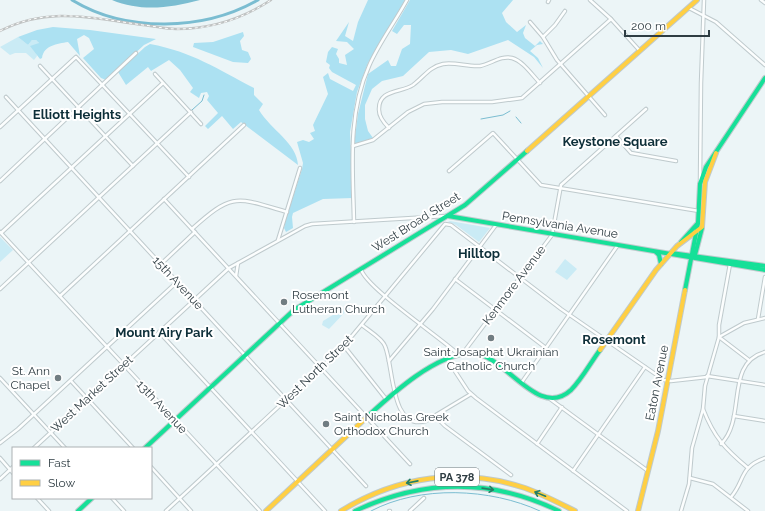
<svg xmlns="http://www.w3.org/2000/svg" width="765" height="511" font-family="Raleway,sans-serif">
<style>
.green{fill:#caebf5}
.forest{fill:#ace1f2}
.water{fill:#7bbdd1}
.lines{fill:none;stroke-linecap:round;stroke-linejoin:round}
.stream{stroke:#7bbdd1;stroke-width:1}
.canal{stroke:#7bbdd1;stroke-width:3}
.street-casing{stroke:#bfcacd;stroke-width:4.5}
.fast-casing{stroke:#bfcacd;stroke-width:6}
.slow-casing{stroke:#bfcacd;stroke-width:6}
.street{stroke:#fcfefe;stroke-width:2.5}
.fast{stroke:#16e098;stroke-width:4}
.slow{stroke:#ffcf43;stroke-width:4}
.rail-casing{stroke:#c0c3c3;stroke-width:2.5}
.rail{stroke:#fff;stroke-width:1;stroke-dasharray:3;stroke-linecap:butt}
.oneway{stroke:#257e65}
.poi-dot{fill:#717d82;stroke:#fff;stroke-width:1.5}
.labels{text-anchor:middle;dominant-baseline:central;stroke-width:4;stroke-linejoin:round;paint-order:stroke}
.shield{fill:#fff;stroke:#6d777b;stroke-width:1}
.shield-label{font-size:11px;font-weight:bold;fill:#2f3d43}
.street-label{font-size:12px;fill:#2f3d43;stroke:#fff}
.poi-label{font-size:12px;fill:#2f3d43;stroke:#fff;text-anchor:start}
.neighbourhood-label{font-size:13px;font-weight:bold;fill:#0e2f39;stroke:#fff}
</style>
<rect width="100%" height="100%" fill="#ecf5f7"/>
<!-- green -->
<g class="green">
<polygon points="18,37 28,45 32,40 36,40 39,43 37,45 36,51 37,56 34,60 26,53 15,53 10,55 0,47"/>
<polygon points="450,221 490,228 479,242 456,225 448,222"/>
<polygon points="0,237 13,250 0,262"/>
<polygon points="565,259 577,269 567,280 555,272"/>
<polygon points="346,307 347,310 329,329 322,325 323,321"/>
</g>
<!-- forest -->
<g class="forest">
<polygon points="368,0 405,0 368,63 357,92 350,132 353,198 323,199 293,213 292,217 293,228 286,232 284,228 285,222 302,169 303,163 297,142 303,140 309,142 314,139 310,133 315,131 313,125 328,94 323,77 328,73 330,79 353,91 356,85 332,72 329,68 330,65 326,62 328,52 332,47 338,49 336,54 339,59 339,63 347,65 345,55 354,49 347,42 336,41 349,22 345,36 353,41 358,22"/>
<polygon points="410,0 513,0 502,13 506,22 517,32 526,25 523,33 525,38 535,46 540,41 543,44 537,45 530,51 538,58 543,68 534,57 508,40 468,54 451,50 429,52 403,76 382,81 372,89 365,105 365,119 368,131 373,138 354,144 358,114 368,74 388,60 391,66 396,66 402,49 410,44 411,25 404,25 397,34 392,31"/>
<path d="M53 27 90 30 156 39 144 45 106 80 101 78 83 58 94 49 89 38 84 35 77 39 80 56 68 42C57 44 44 45 42 58L40 59 30 46 39 43 36 40H32L28 45 18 37 37 30Z"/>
<polygon points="243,32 244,36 240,41 242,50 248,52 251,59 248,63 233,62 193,47 194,43 213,42"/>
<path d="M150 44C193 52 217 69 254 88V95L263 104 259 110C271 130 297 143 298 165L241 122 233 129 222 116 208 129 205 126 218 113 207 100 209 96 207 92 201 93 199 98 190 92 193 88 180 70 169 60 151 71 148 67 126 85 118 72 145 47Z"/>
</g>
<!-- water -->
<path class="water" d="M112 0H200C170 8 141 12 112 0Z"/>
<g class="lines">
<!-- stream -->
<g class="stream">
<polyline points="192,110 202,101 204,95"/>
<polyline points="516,117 521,123"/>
<polyline points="481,119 503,115 510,111"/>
<path d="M371 511C420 485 490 488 540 511"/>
</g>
<!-- canal -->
<path class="canal" d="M72 0C126 33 204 31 258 0"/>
<defs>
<g id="street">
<polyline points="590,0 611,19 640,51"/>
<polyline points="761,0 765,3"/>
<polyline points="548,2 549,0"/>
<polyline points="689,8 716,22 765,65"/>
<polyline points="530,22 543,37 557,60 605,115"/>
<polyline points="543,37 555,25 565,11"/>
<polyline points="40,66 133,166"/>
<polyline points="155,74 201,124"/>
<polyline points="6,97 366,486"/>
<polyline points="0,127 76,57 189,177"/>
<path d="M389 128C384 123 379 117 379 110 378 89 401 93 413 85 424 77 429 67 443 64 455 62 468 67 480 66 491 64 501 55 512 58 523 61 532 75 540 83"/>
<polyline points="616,136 631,153 676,161"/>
<polyline points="353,146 373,140 408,112 424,104 442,102 492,102 522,98 611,19"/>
<polyline points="449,171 493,133 541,185 699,211"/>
<polyline points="0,181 136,53"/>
<polyline points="700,181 701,83 704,0"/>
<polyline points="164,199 410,464"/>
<path d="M354 222C353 170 347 115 369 66 379 43 395 22 407 0"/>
<path d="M192 229C233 192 236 197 287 212"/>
<polyline points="0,232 260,511"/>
<polyline points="1,233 163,83"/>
<polyline points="278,240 300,168"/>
<polyline points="161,264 195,232"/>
<path d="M361 269C365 287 440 337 458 354"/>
<polyline points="236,276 238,263"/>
<polyline points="455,279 546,348"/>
<polyline points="0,289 191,112"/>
<polyline points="60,296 244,125"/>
<polyline points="758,319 765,277"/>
<path d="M362 325C369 331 382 338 385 346 394 367 390 431 426 421L471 394"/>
<polyline points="159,332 325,511"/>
<polyline points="344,346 386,399"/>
<polyline points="463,353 552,235 561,185 646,109"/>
<polyline points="447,359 468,391 476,398 627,511"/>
<polyline points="749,360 719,337 744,323 765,318"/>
<polyline points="389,361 433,309 496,225"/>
<polyline points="707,376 765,385"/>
<polyline points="0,378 65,448"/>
<polyline points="71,381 133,448"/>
<polyline points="522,382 618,245"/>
<polyline points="550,399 648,471"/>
<path d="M703 409C714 437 725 449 748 468"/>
<polyline points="435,416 445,426 511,475"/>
<polyline points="734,416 765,421"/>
<polyline points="0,443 18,429 177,282"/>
<polyline points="537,444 562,407"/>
<path d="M721 444C747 419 724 363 765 352"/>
<polyline points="34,448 229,268 305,226 312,224 446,216"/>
<polyline points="0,458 13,473"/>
<polyline points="151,467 191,511"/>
<polyline points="573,471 645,367"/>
<polyline points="690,478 713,484 748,511"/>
<polyline points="0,479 13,467"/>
<path d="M731 497C745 481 739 467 765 458"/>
<polyline points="37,498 49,511"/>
<polyline points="112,498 124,511"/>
<polyline points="166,511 342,348 445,224 451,225 561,309 664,380 671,381 707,377"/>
<polyline points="389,511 390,511"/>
<polyline points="410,511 424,498"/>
<polyline points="681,511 689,484 692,448 703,409 705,386 719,337 719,325 730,264"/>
</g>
<g id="fast">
<polyline points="448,216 765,270"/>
<polyline points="681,242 698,223 700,184 706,167 765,78"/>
<polyline points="656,252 659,255 661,264"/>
<polyline points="671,253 765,266"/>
<polyline points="695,255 702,228"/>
<polyline points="685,290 698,223"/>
<path d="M368 416C393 393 436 354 471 353 504 352 537 421 571 390 582 379 591 362 600 350"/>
<polyline points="145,448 294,310 465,205 527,151"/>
<polyline points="78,511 92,498"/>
<path d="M355 511C423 479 491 478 559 511"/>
</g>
<g id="slow">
<polyline points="527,151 697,0"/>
<polyline points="600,350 656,270 677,246 702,227 705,182 716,153"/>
<polyline points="266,511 368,416"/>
<path d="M341 511C398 476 461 467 525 488 542 494 559 503 575 511"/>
<polyline points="638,511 658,431 685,290"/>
</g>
</defs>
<!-- street casing -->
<use href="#street" class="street-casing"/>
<!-- fast casing -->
<use href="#fast" class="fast-casing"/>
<!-- slow casing -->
<use href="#slow" class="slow-casing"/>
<!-- street -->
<use href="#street" class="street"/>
<!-- fast -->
<use href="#fast" class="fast"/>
<!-- slow -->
<use href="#slow" class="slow"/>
<defs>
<path id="rail" d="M0 31C48 6 92 18 143 25 154 26 165 29 176 29 212 29 242 19 271 0"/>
</defs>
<!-- rail casing -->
<use href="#rail" class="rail-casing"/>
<!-- rail -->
<use href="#rail" class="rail"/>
</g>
<!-- one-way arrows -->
<defs><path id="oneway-shaft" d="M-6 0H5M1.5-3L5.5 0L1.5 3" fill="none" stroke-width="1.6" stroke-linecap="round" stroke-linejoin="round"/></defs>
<g class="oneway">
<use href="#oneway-shaft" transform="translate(412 482) rotate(169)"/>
<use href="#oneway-shaft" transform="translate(488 489) rotate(8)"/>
<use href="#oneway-shaft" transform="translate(540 494) rotate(-158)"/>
</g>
<!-- markers -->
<g class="poi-dot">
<circle cx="284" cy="302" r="4"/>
<circle cx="491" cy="338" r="4"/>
<circle cx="58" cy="378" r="4"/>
<circle cx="326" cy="424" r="4"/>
</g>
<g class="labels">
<!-- shield labels -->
<rect class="shield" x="435" y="468" width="44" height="18" rx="3"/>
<g class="shield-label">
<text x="457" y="477">PA 378</text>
</g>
<!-- street labels -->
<g class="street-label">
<text transform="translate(416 222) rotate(-32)">West Broad Street</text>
<text transform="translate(560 225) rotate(9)">Pennsylvania Avenue</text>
<text transform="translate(178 283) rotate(47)">15th Avenue</text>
<text transform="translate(514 285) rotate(-53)">Kenmore Avenue</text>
<text transform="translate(315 372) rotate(-44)">West North Street</text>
<text transform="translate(657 383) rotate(-79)">Eaton Avenue</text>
<text transform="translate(92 394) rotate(-43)">West Market Street</text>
<text transform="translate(162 407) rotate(47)">13th Avenue</text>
</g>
<!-- poi labels -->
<g class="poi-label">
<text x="292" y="295">Rosemont<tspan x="292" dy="14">Lutheran Church</tspan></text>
<text x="491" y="352" text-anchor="middle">Saint Josaphat Ukrainian<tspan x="491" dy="14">Catholic Church</tspan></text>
<text x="50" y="371" text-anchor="end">St. Ann<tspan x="50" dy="14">Chapel</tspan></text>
<text x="334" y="417">Saint Nicholas Greek<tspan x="334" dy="14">Orthodox Church</tspan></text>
</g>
<!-- neighbourhood labels -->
<g class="neighbourhood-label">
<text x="77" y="114">Elliott Heights</text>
<text x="615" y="141">Keystone Square</text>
<text x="479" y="253">Hilltop</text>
<text x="164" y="332">Mount Airy Park</text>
<text x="614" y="339">Rosemont</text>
</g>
</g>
<!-- legend -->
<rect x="12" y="447" width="140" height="52" fill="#ffffff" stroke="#acb1b4"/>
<rect x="20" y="460" width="20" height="6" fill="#16e098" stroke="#acb1b4"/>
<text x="48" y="467" font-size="12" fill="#2f3d43">Fast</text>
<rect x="20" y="480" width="20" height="6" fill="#ffcf43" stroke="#acb1b4"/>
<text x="48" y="487" font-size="12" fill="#2f3d43">Slow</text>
<!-- scale -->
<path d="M625 30v6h84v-6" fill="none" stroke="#2f3d43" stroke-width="2"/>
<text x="631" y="30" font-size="12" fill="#2f3d43" stroke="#ffffff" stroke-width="3" paint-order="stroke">200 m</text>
</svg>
